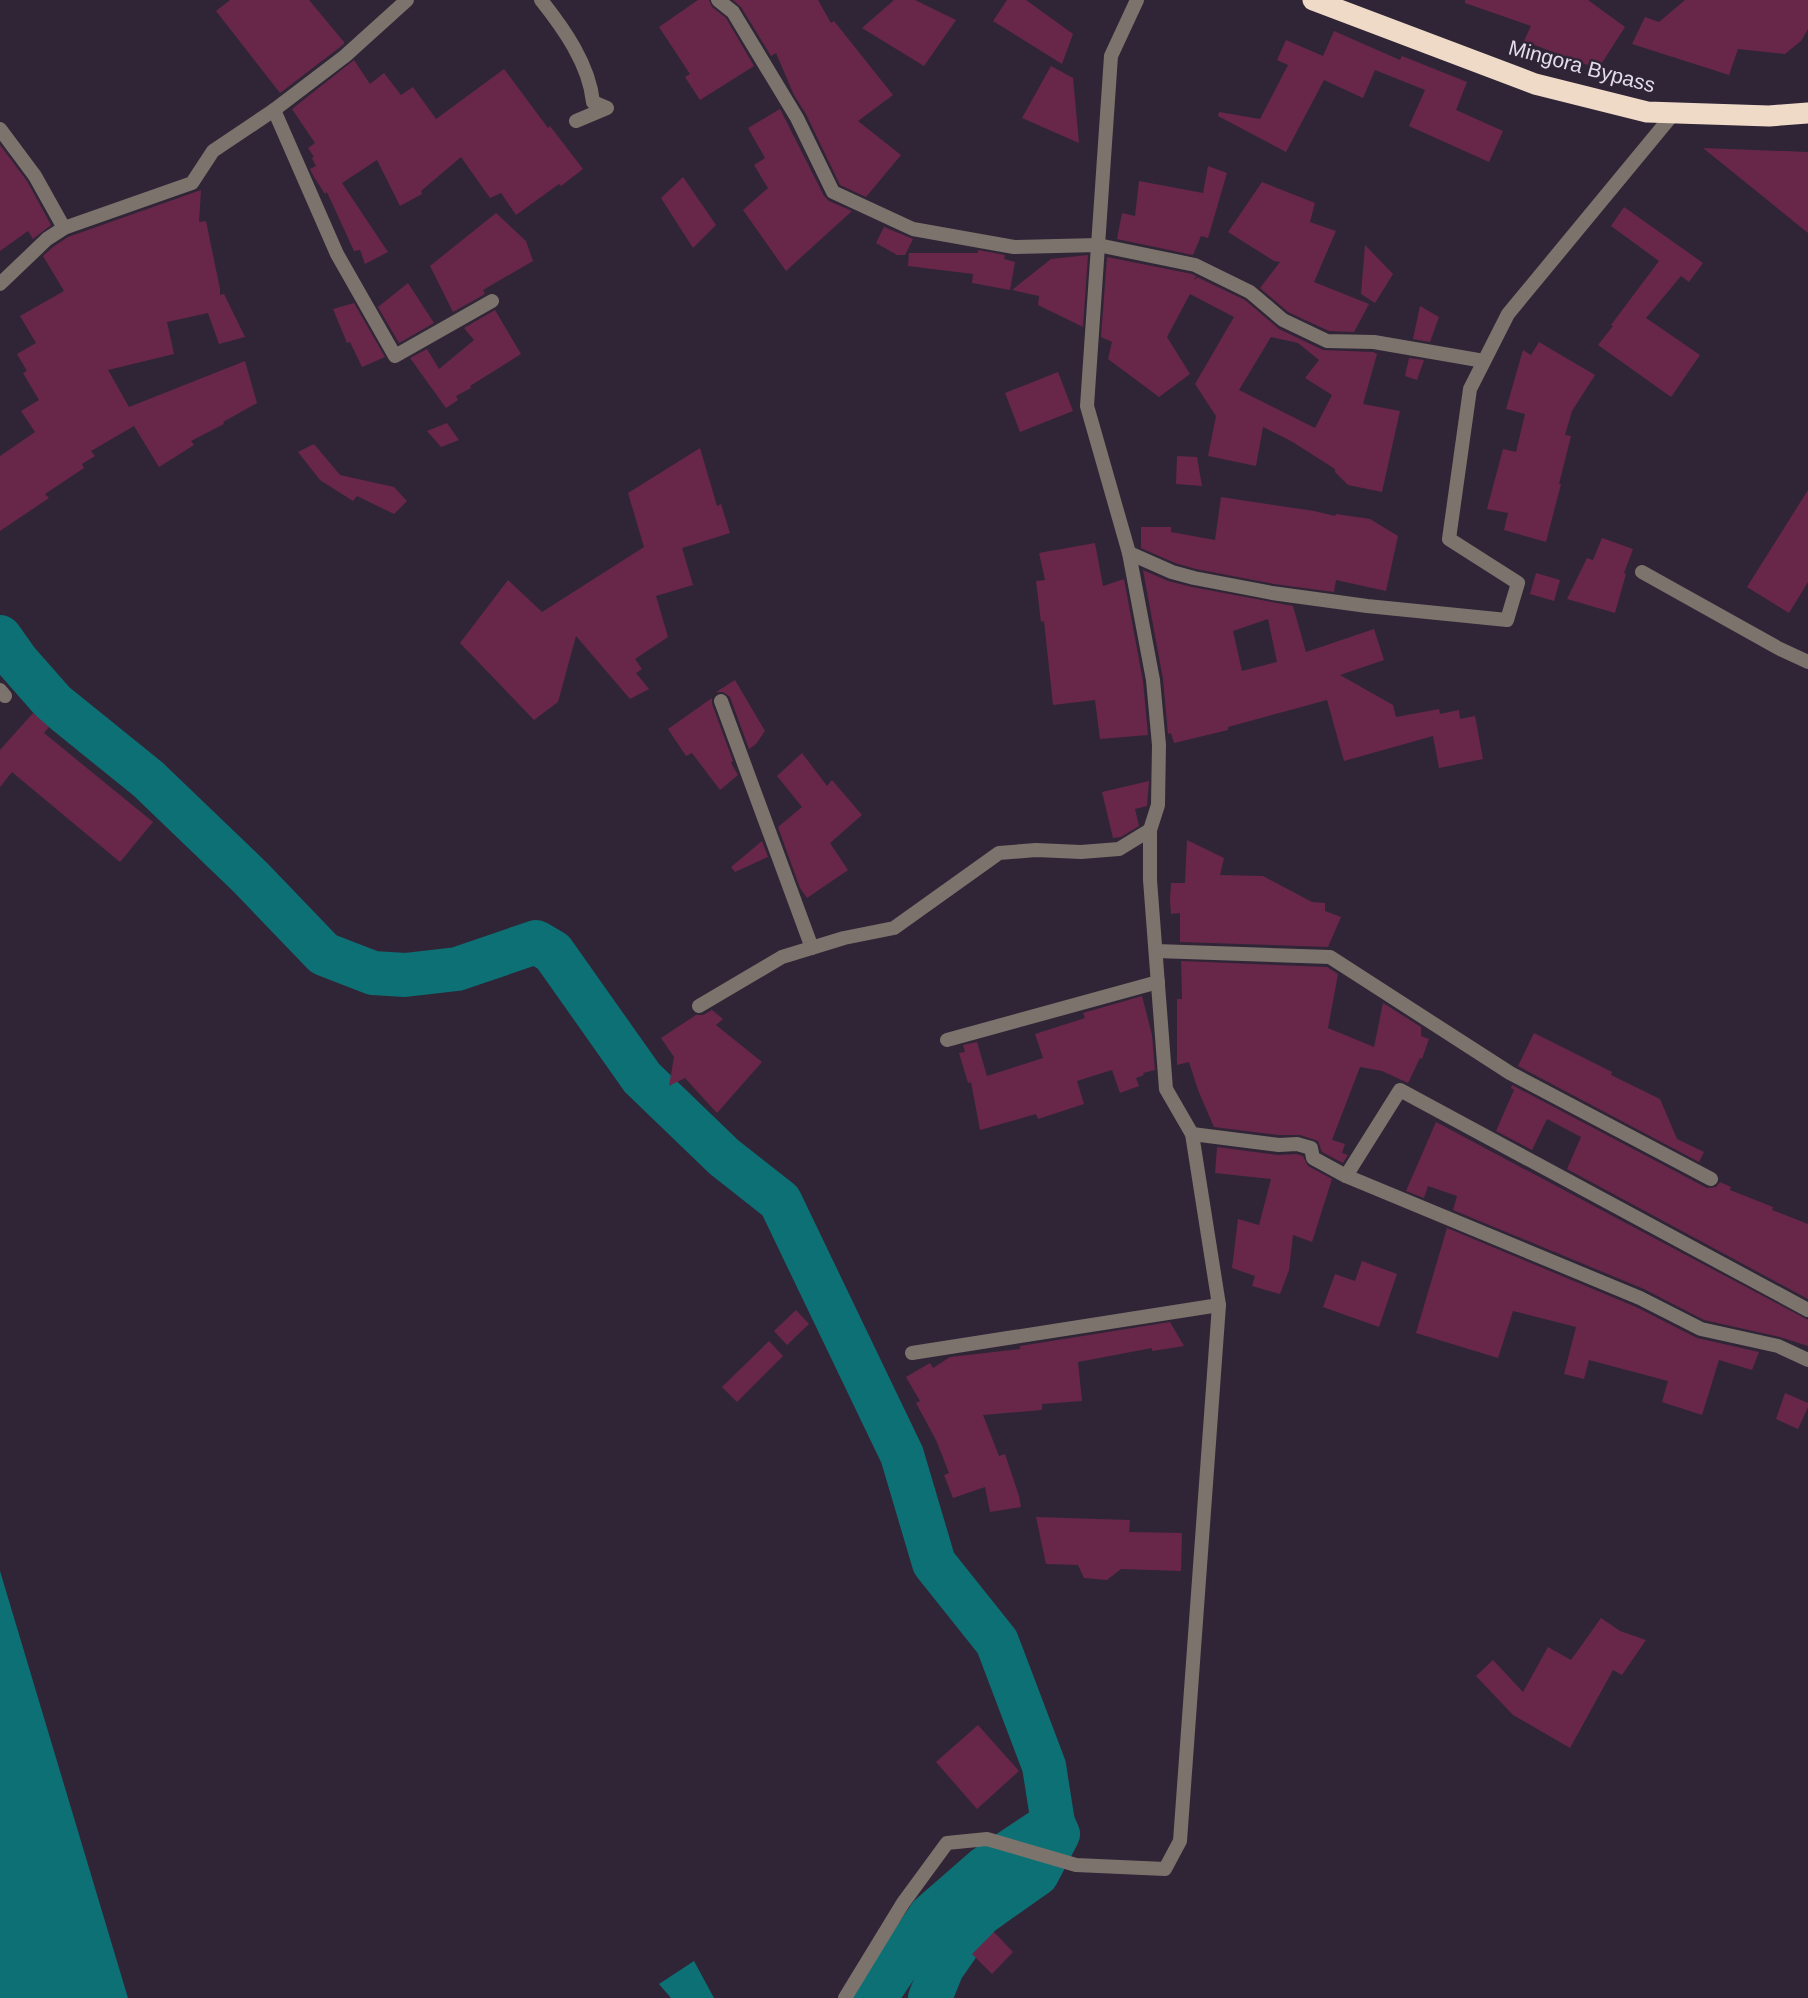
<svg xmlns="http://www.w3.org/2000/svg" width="1808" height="1998" font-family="Helvetica,sans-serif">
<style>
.water{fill:#0d7074}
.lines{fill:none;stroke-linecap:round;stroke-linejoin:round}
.river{stroke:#0d7074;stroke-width:44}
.building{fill:#682749;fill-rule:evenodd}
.street{stroke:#7c736c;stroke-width:14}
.highway{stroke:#efdac7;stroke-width:21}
.labels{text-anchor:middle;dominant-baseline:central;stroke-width:5;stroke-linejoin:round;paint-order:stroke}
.street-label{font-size:21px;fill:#e3dde9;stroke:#2f2537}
</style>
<rect width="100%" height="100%" fill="#2f2537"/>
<!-- water -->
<g class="water">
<polygon points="0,1571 128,1998 0,1998"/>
<polygon points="694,1961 714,1998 671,1998 659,1984"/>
</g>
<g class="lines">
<!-- river -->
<g class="river">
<polyline points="0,637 17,661 54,703 148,779 251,878 324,954 373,973 405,975 457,969 536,942 553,952 642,1078 724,1157 780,1201 902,1455 934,1563 997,1642 1044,1766 1053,1823 985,1868 930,1916 875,1998"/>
<polyline points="930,1998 942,1968 979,1915 1037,1874 1058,1834 1053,1823"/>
</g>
</g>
<!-- building -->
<g class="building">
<polygon points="230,0 309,0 344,42 344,44 280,93 216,11"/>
<polygon points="698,0 709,0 712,7 726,18 754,66 700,100 685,77 690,74 659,27"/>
<polygon points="733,0 818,0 831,23 834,21 893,95 858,121 901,155 866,197 840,185 806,114 794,95 776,53 771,56 741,7"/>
<polygon points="894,0 915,0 956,20 924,66 862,28"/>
<polygon points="1007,0 1026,0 1073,34 1062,64 993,21"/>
<polygon points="1465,0 1588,0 1625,27 1598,69 1524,41 1531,26 1465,3"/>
<polygon points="1685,0 1808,0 1808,29 1801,41 1785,54 1738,49 1729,75 1632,44 1645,17 1659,22"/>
<polygon points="1334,31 1400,60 1402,56 1467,82 1456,110 1503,131 1489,162 1409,126 1425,90 1375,70 1363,98 1324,80 1286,152 1218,116 1219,112 1260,119 1288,65 1277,60 1286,40 1323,56"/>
<polygon points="354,60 370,84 384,73 401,95 413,87 436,119 504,69 548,128 550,126 583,169 561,186 559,184 516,215 501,193 490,198 461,157 421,191 422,194 400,206 377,160 342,183 388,252 365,264 360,250 354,251 327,192 325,194 314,177 310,169 316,166 312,158 314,157 308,148 315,143 292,109"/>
<polygon points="1051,66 1073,78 1079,143 1022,118"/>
<polygon points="780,109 824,196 829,201 852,211 786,271 743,210 768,188 754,165 765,158 748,128"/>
<polygon points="0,145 27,181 51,225 33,239 28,231 0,251"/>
<polygon points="1703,148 1808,152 1808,233"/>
<polygon points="1208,166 1227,173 1208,238 1201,236 1193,255 1117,239 1122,213 1135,216 1139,181 1203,193"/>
<polygon points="683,177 716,225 693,248 661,198"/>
<polygon points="1262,182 1315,203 1310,222 1336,231 1314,282 1369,304 1354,332 1329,331 1288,312 1260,288 1280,262 1274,261 1228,232"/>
<polygon points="201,190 199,222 206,221 220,289 220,295 224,294 245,337 219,344 208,313 167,322 174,354 108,370 129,407 245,361 257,403 223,422 224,424 191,441 194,445 159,467 134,426 91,451 95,456 82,464 84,468 45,494 49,498 0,531 0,456 35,432 21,411 39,400 23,373 27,371 17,354 36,343 20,316 64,291 43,256 53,247 68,237"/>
<polygon points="1624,207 1703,263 1689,282 1681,276 1646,318 1700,355 1671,397 1598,345 1613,326 1611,325 1659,261 1611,226"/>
<polygon points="496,213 526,241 533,261 483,290 485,294 453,312 430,266"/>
<polygon points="884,227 913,239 905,255 897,255 876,243"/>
<polygon points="1365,245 1393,274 1375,303 1361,294"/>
<polygon points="978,250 1005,255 1004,259 1015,262 1010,290 972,283 973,274 908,266 909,253 978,253"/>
<polygon points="1088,255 1083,327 1038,305 1039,296 1012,290 1051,259"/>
<path d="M1107 257 1192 274 1196 276 1194 281 1197 277 1245 300 1279 329 1323 350 1373 352 1377 354 1363 404 1400 411 1382 492 1348 485 1335 472V469L1291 441 1263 427 1256 466 1208 456 1216 416 1195 384 1234 317 1190 294 1167 337 1190 374 1159 397 1108 359 1112 342 1101 337ZM1271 337 1298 343 1319 360 1305 378 1332 395 1315 428 1239 390Z"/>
<polygon points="408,283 434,323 399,343 378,307"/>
<polygon points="354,303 385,357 362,367 350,342 347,343 333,309"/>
<polygon points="1420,306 1439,317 1430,342 1413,339"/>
<polygon points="495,310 521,354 470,386 471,388 456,396 458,400 446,408 410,358 427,349 439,369 474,340 464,328"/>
<polygon points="1539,342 1595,375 1572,411 1565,435 1571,436 1559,484 1561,484 1546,542 1504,530 1508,513 1487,509 1503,449 1516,452 1525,414 1506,409 1523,350 1531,355"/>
<polygon points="1409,358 1424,360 1417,380 1405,376"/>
<polygon points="1058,372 1073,411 1020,432 1005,393"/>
<polygon points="447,423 459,440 441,447 427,431"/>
<polygon points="314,444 340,475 394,487 407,501 394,514 357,496 353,501 320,480 298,452"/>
<polygon points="700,448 717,506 721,504 730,533 682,548 693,585 656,596 668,637 635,659 642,669 636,673 649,689 630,699 576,636 558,702 534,720 460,643 508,580 542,612 644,547 628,493"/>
<polygon points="1177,456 1197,457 1202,486 1176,484"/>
<polygon points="1808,490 1808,582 1789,613 1747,587"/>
<polygon points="1221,497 1314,511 1335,516 1336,514 1370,519 1398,536 1386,591 1336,580 1334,592 1274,584 1196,569 1175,563 1141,548 1141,527 1171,527 1171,532 1215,540"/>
<polygon points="1602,538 1633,549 1624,573 1626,574 1615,613 1567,599 1587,558 1593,560"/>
<polygon points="1095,543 1103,586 1124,579 1143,681 1148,735 1100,739 1095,700 1053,705 1044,621 1041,622 1036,581 1045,580 1039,553"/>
<path d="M1143 570 1168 581 1192 587 1293 606 1306 652 1374 629 1384 660 1340 675 1393 705 1396 717 1439 709 1440 714 1459 710 1460 719 1475 716 1483 759 1439 768 1433 736 1344 761 1327 700 1228 727V730L1174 743 1171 733 1168 734 1163 679ZM1268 619 1277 662 1242 671 1233 631Z"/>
<polygon points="1536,573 1560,580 1554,601 1530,594"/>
<polygon points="735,680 765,731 756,744 749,749 730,697 723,692 716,692"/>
<polygon points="712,698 712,704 733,761 731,763 738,775 720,790 692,753 686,756 668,729"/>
<polygon points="33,713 49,727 44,733 153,822 120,862 12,772 0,787 0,750"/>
<polygon points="802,753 827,786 832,780 862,815 830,843 848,870 807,898 800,888 778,827 802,807 777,776"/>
<polygon points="1149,781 1147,806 1135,809 1139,826 1121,837 1113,838 1102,792"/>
<polygon points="1187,840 1224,858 1220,875 1263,876 1312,902 1325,903 1325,911 1341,917 1328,947 1180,942 1180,913 1171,914 1170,900 1171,883 1185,883"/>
<polygon points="762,841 768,857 735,872 731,867"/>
<polygon points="1181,961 1327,967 1338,974 1328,1028 1374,1047 1383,1003 1421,1027 1421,1036 1429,1039 1422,1059 1420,1058 1408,1083 1382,1071 1360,1067 1332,1140 1345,1144 1342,1153 1348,1155 1343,1163 1322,1152 1318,1141 1300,1135 1279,1135 1214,1127 1198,1090 1189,1062 1177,1065 1177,999 1182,999"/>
<polygon points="1142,996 1152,1035 1155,1070 1143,1073 1144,1075 1136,1078 1139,1086 1120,1093 1112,1070 1077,1081 1084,1104 1038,1119 1036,1114 980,1130 971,1082 968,1083 959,1053 965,1052 963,1045 977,1042 987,1076 1043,1058 1035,1034 1085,1018 1083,1013"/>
<polygon points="712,1010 723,1019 716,1025 762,1062 717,1113 685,1078 669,1086 674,1057 661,1038 696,1015 703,1015"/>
<polygon points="1534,1033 1612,1072 1611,1075 1660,1099 1677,1139 1704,1152 1699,1162 1518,1066"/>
<polygon points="1512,1085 1707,1188 1716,1187 1720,1182 1731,1187 1730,1190 1773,1207 1772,1210 1808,1224 1808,1299 1567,1169 1581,1137 1547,1119 1532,1150 1496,1131 1514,1090 1511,1088"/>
<polygon points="1436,1122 1808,1320 1808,1346 1780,1337 1704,1320 1644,1289 1453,1210 1457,1196 1428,1186 1424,1198 1406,1191"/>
<polygon points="1217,1147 1278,1155 1296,1154 1303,1156 1308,1166 1332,1179 1312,1242 1293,1235 1289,1270 1280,1294 1252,1286 1255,1276 1232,1268 1238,1219 1259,1225 1271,1179 1215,1173"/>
<polygon points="1447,1228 1636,1307 1697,1338 1759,1352 1752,1370 1719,1360 1702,1415 1662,1402 1668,1381 1589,1360 1584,1379 1564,1374 1576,1327 1513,1311 1498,1358 1416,1333"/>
<polygon points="1362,1261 1397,1274 1379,1327 1323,1307 1335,1274 1355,1281"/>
<polygon points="796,1310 809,1324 787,1345 774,1331"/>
<polygon points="1170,1322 1184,1346 1152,1351 1152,1348 1078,1362 1082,1401 1042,1404 1042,1410 983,1415 999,1456 1005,1454 1019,1496 1021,1507 990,1512 985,1487 953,1498 944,1475 949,1473 936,1440 916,1403 920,1401 906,1377 930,1363 933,1368 950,1357 1020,1349 1020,1346"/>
<polygon points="769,1341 783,1356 737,1402 722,1387"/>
<polygon points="1785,1393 1808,1403 1808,1407 1798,1429 1776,1419"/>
<polygon points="1036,1517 1130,1520 1129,1532 1182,1533 1181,1571 1121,1569 1107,1580 1084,1578 1078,1565 1046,1564"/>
<polygon points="1601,1618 1620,1631 1646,1640 1622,1675 1613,1670 1570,1748 1513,1715 1476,1676 1493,1660 1523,1692 1548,1647 1571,1660"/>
<polygon points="978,1725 1019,1771 977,1809 936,1762"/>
<polygon points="994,1932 1013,1952 992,1974 972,1954"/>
</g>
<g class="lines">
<!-- street -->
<g class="street">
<path d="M541 0C564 29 589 64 593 102L607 108 576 121"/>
<polyline points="718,0 733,12 797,118 833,192 913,229 1014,247 1098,245 1195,265 1250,292 1283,320 1327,341 1374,342 1484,361"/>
<polyline points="274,110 337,254 395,356 492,301"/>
<polyline points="0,129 35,176 64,228"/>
<polyline points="0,284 47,239 64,228 192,183 213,151 274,110 345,56 407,0"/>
<polyline points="1129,553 1172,572 1194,578 1272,593 1367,606 1507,620 1518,583 1449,539 1470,389 1508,314 1674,113"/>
<polyline points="1642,572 1778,648 1808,662"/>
<polyline points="0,690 5,696"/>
<polyline points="721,701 812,948"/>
<polyline points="1156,951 1330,957 1510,1073 1711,1179"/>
<polyline points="699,1006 782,957 844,938 894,928 999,853 1036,850 1081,852 1119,849 1150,830"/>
<polyline points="947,1040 1158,982"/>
<polyline points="1192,1134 1279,1145 1297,1144 1311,1148 1313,1158 1346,1176 1640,1298 1701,1329 1778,1346 1808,1360"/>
<polyline points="1346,1176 1400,1090 1808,1310"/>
<polyline points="912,1353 1219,1305"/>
<polyline points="845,1998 903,1903 947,1843 987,1839 1076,1865 1165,1869 1180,1841 1219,1305 1192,1134 1166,1089 1150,880 1150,830 1158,805 1159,745 1153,680 1129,553 1087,406 1111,56 1137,0"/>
</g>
<!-- highway -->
<polyline class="highway" points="1313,0 1535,84 1647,112 1769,116 1808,113"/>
</g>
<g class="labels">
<!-- street labels -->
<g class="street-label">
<text transform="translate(1582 66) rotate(15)">Mingora Bypass</text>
</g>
</g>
</svg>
